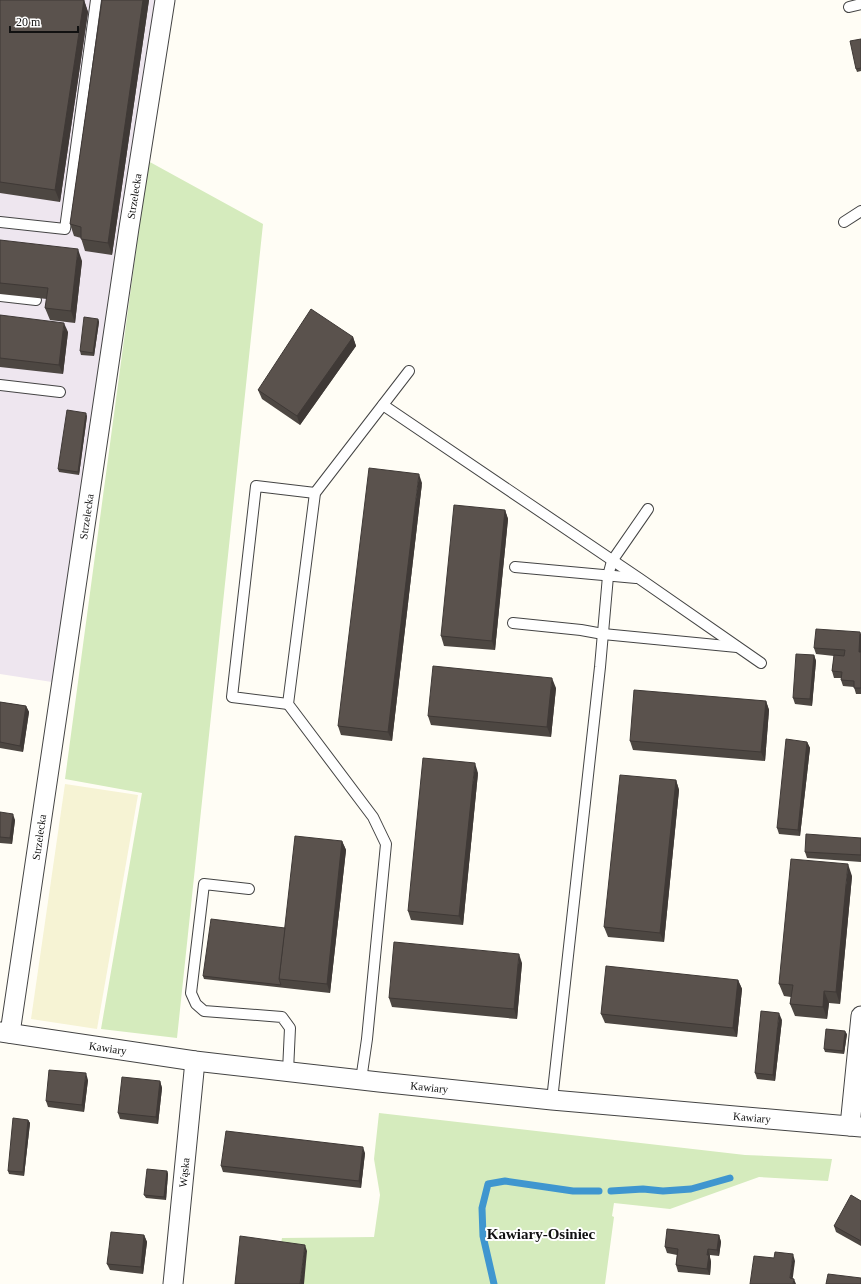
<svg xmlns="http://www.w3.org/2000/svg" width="861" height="1284" font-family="'Times New Roman',serif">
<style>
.industrial{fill:#eee6ef}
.farmland{fill:#f6f3d4}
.green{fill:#d5ebbd}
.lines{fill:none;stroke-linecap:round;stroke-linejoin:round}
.stream{stroke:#3f96cf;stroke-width:7}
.lane-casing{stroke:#444;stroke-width:12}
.street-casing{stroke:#444;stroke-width:21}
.lane{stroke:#fff;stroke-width:10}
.street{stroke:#fff;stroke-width:19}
.wall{fill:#4d4742}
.shaded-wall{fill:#3f3936}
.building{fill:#5a524d;stroke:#3f3936}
.labels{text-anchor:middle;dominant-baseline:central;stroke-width:4;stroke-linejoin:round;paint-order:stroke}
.street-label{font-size:11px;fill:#111;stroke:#fff}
.district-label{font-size:15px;font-weight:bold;fill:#111;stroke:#fff}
</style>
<rect width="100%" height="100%" fill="#fffdf5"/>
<!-- industrial -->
<polygon class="industrial" points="0,0 158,0 52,682 0,674"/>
<!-- farmland -->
<polygon class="farmland" points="65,784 138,795 97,1029 31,1019"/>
<!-- green -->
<g class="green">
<polygon points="148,161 263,224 177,1038 101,1029 142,793 65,779"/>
<polygon points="379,1113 745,1155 832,1159 828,1181 759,1177 670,1209 614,1203 612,1216 614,1217 605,1284 274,1284 282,1238 374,1237 380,1195 374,1159"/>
</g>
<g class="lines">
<!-- stream -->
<g class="stream">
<polyline points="611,1191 643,1189 663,1191 691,1189 730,1178"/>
<polyline points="494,1284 483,1236 482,1208 488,1184 505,1181 573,1191 599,1191"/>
</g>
<defs>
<g id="lane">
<polyline points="849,7 861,4"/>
<polyline points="0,222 65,229 96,0"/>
<polyline points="844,222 861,211"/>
<polyline points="0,296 36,300"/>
<polyline points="0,385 60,392"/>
<polyline points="383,405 640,579 761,663"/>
<polyline points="515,567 636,578"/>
<polyline points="513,623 581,630 603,634 737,647"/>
<polyline points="288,704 232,697 256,486 315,493"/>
<polyline points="249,889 204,884 191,993 196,1004 204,1011 282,1017 290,1028 288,1071"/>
<polyline points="361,1080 367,1039 386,844 373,817 288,704 315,493 409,371"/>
<polyline points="552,1100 600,667 608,576 612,561 648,509"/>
</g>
<g id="street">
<path id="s1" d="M0 1032 195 1061 379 1082 552 1100 861 1127"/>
<path id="s2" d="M10 1033 129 228 165 0"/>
<polyline points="850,1126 861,1016"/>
<path id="s3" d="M173 1284 195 1061"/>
</g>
</defs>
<!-- lane casing -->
<use href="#lane" class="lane-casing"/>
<!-- street casing -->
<use href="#street" class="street-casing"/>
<!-- lane -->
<use href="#lane" class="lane"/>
<!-- street -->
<use href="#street" class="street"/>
</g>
<!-- wall -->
<g class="wall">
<polygon points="0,0 84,0 88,12 60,202 0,193"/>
<polygon points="102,0 149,0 112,255 85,251 81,238 74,236 70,224"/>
<polygon points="861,39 861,71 857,72 856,69"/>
<polygon points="0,240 82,261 75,323 50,320 45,308 47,299 0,294"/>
<polygon points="0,315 68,332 63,374 0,367"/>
<polygon points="98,319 99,322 94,356 81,355 80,351"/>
<polygon points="353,337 356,346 300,425 262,399 258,390"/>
<polygon points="87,416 79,475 59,472 58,469"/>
<polygon points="422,483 392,741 341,735 338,726"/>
<polygon points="505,510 508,519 495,650 444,646 441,636"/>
<polygon points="861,634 861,694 856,694 854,687 843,686 841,680 841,678 834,678 832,671 834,656 816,654 814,648"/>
<polygon points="814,655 816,661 812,706 795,704 793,698"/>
<polygon points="556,688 551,737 431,725 428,716"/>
<polygon points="766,701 769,710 765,761 633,750 630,741"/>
<polygon points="0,702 26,706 29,712 23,752 0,748"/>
<polygon points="807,742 810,748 800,836 779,834 777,828"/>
<polygon points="478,773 463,925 411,920 408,911"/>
<polygon points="676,780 679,790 664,942 608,937 604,927"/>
<polygon points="0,812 15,820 12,844 0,843"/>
<polygon points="861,838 861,862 807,858 805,852"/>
<polygon points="342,841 346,850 330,993 204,979 203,976 285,928"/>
<polygon points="852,876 840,1004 829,1003 827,1019 795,1016 790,1004 791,997 784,996 779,984"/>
<polygon points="522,963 517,1019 392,1007 389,998"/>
<polygon points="738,980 742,989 737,1037 605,1023 601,1014"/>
<polygon points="782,1020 775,1081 757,1079 755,1073"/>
<polygon points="847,1034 844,1054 825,1052 824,1049"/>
<polygon points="88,1080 84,1112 48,1107 46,1101"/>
<polygon points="160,1081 162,1088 158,1124 120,1119 118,1113"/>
<polygon points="28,1120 30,1123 24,1176 9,1174 8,1171"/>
<polygon points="365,1153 361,1188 223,1172 221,1166"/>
<polygon points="167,1171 168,1174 166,1200 146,1198 144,1195"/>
<polygon points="861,1201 861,1246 836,1232 834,1226"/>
<polygon points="144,1235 147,1242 143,1274 110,1270 107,1264"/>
<polygon points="719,1235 721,1242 719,1256 710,1255 710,1257 711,1262 710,1275 678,1272 676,1265 677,1255 667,1253 665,1247"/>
</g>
<!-- shaded-wall -->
<g class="shaded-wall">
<polygon points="84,0 88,12 60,202 55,190"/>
<polygon points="143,0 149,0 112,255 108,243"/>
<polygon points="78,249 82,261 75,323 71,311"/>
<polygon points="98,319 99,322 94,356 93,353"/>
<polygon points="64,323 68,332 63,374 59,365"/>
<polygon points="353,337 356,346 300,425 297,416"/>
<polygon points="86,413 87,416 79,475 78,472"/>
<polygon points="419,474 422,483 392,741 388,732"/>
<polygon points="505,510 508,519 495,650 492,641"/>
<polygon points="860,632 861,634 861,658 859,652"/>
<polygon points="814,655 816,661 812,706 810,699"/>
<polygon points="552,678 556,688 551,737 547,727"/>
<polygon points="766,701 769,710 765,761 761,752"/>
<polygon points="26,706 29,712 23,752 20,746"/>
<polygon points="807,742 810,748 800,836 798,830"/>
<polygon points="475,763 478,773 463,925 459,916"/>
<polygon points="676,780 679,790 664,942 660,933"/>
<polygon points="13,814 15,820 12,844 10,838"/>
<polygon points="342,841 346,850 330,993 327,984"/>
<polygon points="848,864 852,876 840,1004 836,992"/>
<polygon points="519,954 522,963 517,1019 514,1009"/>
<polygon points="738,980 742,989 737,1037 733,1028"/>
<polygon points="824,991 829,1003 827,1019 823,1007"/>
<polygon points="779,1013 782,1020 775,1081 773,1075"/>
<polygon points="845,1031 847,1034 844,1054 843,1051"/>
<polygon points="86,1073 88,1080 84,1112 82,1105"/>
<polygon points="160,1081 162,1088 158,1124 156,1117"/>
<polygon points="28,1120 30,1123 24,1176 23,1172"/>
<polygon points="363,1147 365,1153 361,1188 359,1181"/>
<polygon points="167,1171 168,1174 166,1200 164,1197"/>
<polygon points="144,1235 147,1242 143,1274 141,1267"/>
<polygon points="719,1235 721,1242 719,1256 717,1250"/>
<polygon points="305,1245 307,1251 304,1284 300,1284"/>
<polygon points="708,1249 711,1262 710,1275 707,1269"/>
<polygon points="793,1254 795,1261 792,1284 790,1278"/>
<polygon points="794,1279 796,1284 793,1284"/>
</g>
<!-- building -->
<g class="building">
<polygon points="0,0 84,0 55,190 0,182"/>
<polygon points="102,0 143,0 108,243 81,239 81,227 70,224"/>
<polygon points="861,39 861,68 856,69 850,41"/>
<polygon points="0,240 78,249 71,311 45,308 48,288 0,283"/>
<polygon points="311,309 353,337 297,416 258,390"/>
<polygon points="0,315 64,323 59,365 0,358"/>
<polygon points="84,317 98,319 93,353 80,351"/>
<polygon points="67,410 86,413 78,472 58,469"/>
<polygon points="369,468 419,474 388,732 338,726"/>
<polygon points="454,505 505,510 492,641 441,636"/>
<polygon points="816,629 860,632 859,652 861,652 861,688 854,688 854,681 841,680 842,672 832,671 834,655 844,656 845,650 814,648"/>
<polygon points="796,654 814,655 810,699 793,698"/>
<polygon points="433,666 552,678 547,727 428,716"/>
<polygon points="634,690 766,701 761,752 630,741"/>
<polygon points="0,702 26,706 20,746 0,742"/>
<polygon points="786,739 807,742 798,830 777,828"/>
<polygon points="423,758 475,763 459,916 408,911"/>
<polygon points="620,775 676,780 660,933 604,927"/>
<polygon points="0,812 13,814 10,838 0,837"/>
<polygon points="806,834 861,838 861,855 805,852"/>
<polygon points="295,836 342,841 327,984 279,979"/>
<polygon points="791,859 848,864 836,992 824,991 823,1007 790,1004 793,985 779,984"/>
<polygon points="211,919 285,928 279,979 281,985 203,976"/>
<polygon points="394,942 519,954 514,1009 389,998"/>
<polygon points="606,966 738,980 733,1028 601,1014"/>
<polygon points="761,1011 779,1013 773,1075 755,1073"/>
<polygon points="826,1029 845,1031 843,1051 824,1049"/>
<polygon points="49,1070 86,1073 82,1105 46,1101"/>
<polygon points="122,1077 160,1081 156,1117 118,1113"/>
<polygon points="13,1118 28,1120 23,1172 8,1171"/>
<polygon points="226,1131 363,1147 359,1181 221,1166"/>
<polygon points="147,1169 167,1171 164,1197 144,1195"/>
<polygon points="851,1195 861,1201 861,1241 834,1226"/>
<polygon points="667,1229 719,1235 717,1250 708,1249 707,1255 709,1255 707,1269 676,1265 678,1249 665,1247"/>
<polygon points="111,1232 144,1235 141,1267 107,1264"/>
<polygon points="240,1236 305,1245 300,1284 235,1284"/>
<polygon points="775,1252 793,1254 790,1278 794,1279 793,1284 750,1284 754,1256 774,1258"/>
<polygon points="828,1274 861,1278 861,1284 826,1284"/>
</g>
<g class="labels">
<!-- street labels -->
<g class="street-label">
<text stroke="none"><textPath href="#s2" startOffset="846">Strzelecka</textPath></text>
<text stroke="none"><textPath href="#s2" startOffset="522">Strzelecka</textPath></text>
<text stroke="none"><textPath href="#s2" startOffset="198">Strzelecka</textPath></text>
<text stroke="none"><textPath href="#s1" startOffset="109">Kawiary</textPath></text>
<text stroke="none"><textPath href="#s1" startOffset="433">Kawiary</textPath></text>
<text stroke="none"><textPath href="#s1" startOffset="757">Kawiary</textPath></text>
<text stroke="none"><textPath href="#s3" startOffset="112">Wąska</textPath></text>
</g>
<!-- district labels -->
<g class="district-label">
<text x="541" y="1234">Kawiary-Osiniec</text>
</g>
</g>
<!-- scale -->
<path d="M10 26v6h68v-6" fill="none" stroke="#111111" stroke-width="2"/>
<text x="16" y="26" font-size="12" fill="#111111" stroke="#ffffff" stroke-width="3" paint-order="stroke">20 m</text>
</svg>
